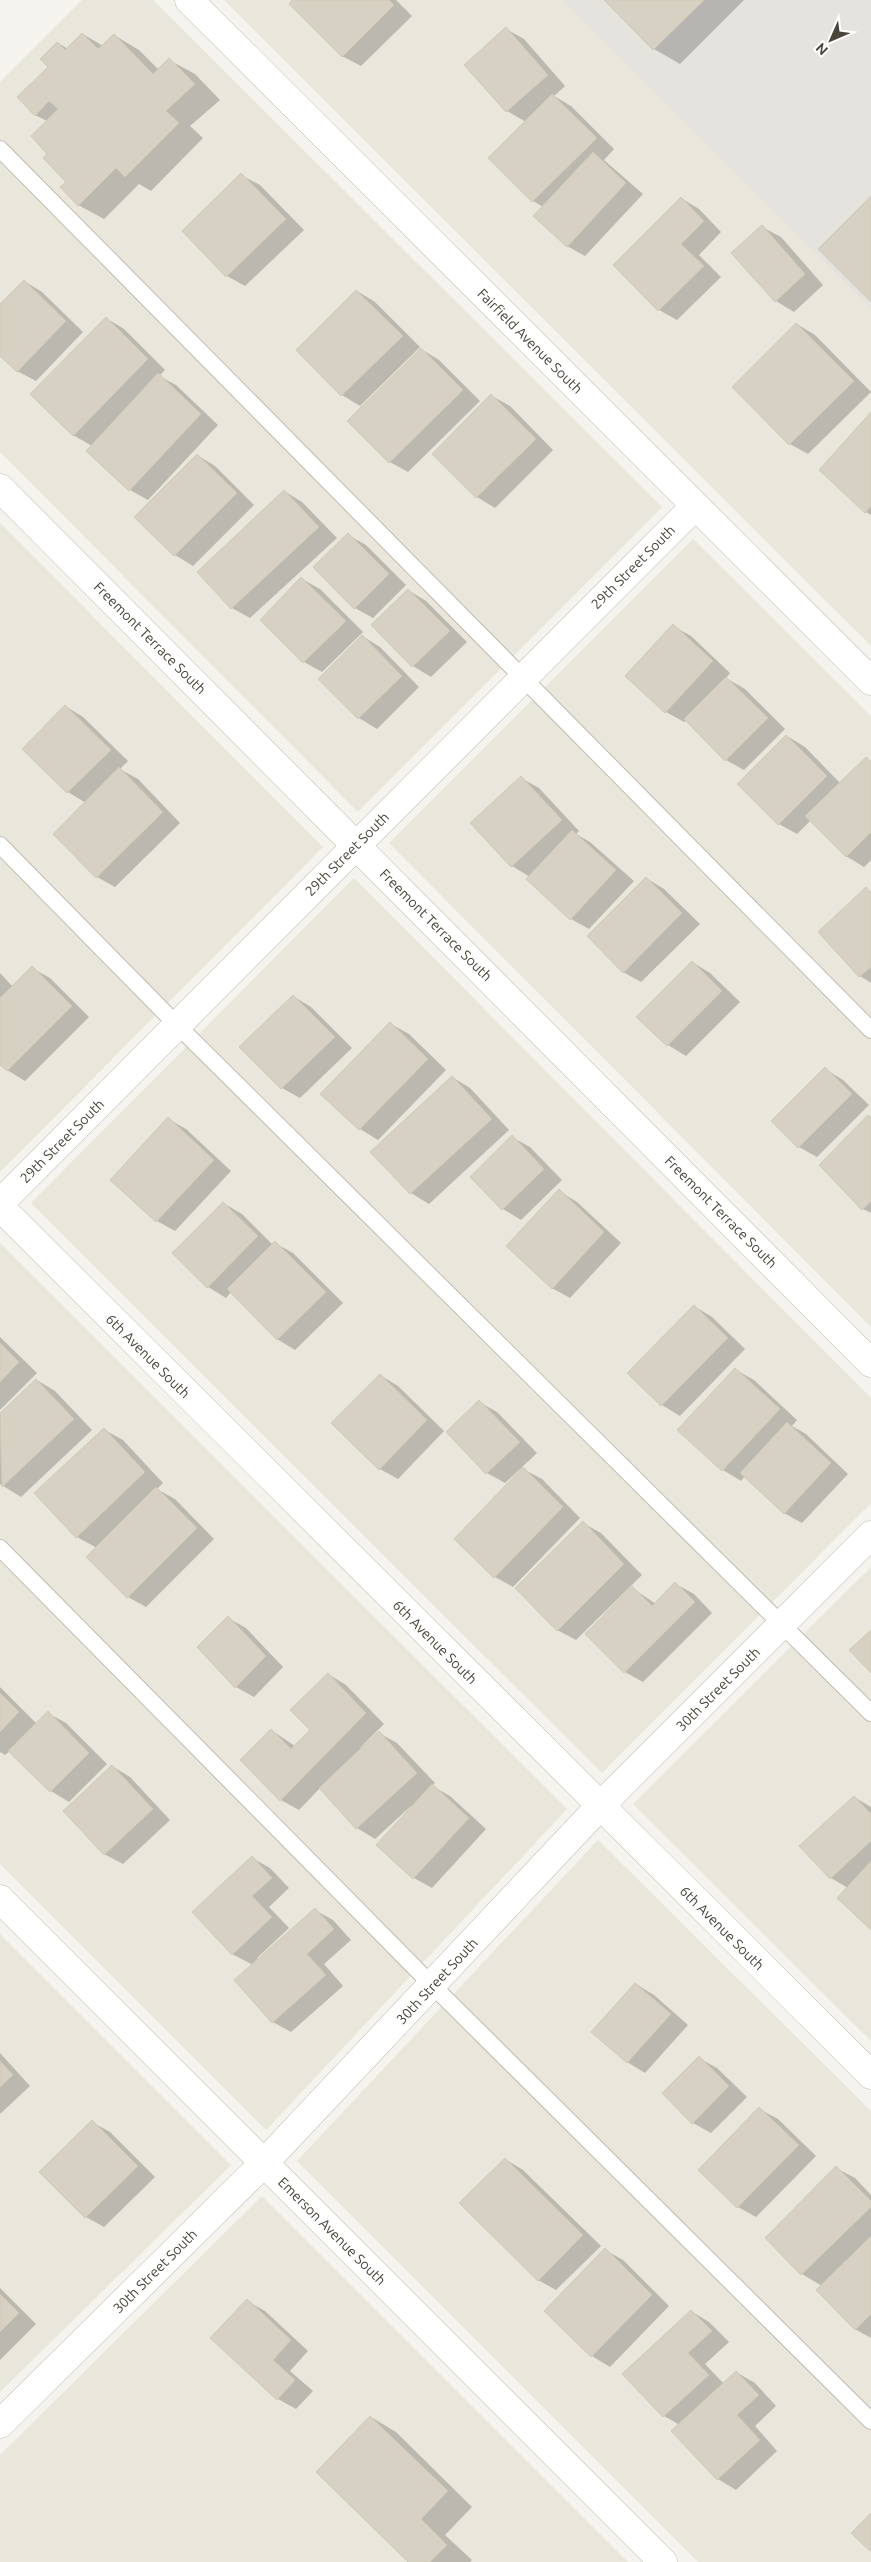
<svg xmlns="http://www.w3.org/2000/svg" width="871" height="2562" font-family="Ubuntu,sans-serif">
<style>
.residential{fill:#e9e6db}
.industrial{fill:#e5e3de}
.shadow{fill:#0003}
.building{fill:#d6d1c3;stroke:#d1c9b6}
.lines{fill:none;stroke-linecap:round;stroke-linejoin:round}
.service-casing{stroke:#c0bcaf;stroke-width:18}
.minor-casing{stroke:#c0bcaf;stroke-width:29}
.service{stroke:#fff;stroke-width:16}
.minor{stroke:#fff;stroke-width:28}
.labels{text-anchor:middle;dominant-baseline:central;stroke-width:4.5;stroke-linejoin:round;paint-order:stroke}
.street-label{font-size:14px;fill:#4a453a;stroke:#fff}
</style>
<rect width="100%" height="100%" fill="#f5f3ed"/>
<!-- residential -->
<g class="residential">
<polygon points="82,0 153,0 662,507 358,812 0,452 0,82"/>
<polygon points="224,0 562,0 871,309 871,646"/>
<polygon points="0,523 323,847 0,1172"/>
<polygon points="693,539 871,716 871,1327 389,843"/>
<polygon points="354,878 871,1398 871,1503 602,1773 31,1203"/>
<polygon points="0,1243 567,1809 266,2130 0,1864"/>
<polygon points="871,1567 871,2041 633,1804"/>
<polygon points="598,1840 871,2111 871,2562 698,2562 297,2161"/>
<polygon points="0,1934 231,2165 0,2392"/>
<polygon points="262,2196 628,2562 0,2562 0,2455"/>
</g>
<!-- industrial -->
<polygon class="industrial" points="562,0 871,0 871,309"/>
<!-- shadow -->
<g class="shadow">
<polygon points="294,0 396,0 412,16 361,66 342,56"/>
<polygon points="606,0 744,0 680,64 654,49"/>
<polygon points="506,29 524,39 565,86 554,96 571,106 614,149 604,160 643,194 585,256 567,246 543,207 533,201 490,158 526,122 507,111 466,65"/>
<polygon points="83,34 103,46 114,35 139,50 159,70 169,60 195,74 220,100 190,126 203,138 151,191 139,184 104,219 78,205 67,182 49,154 47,121 35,115 58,43 68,49"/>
<polygon points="241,175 260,185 304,230 245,286 227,276"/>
<polygon points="681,198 699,209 721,232 699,255 721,277 677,320 659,310"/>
<polygon points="762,227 781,237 823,285 794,312 776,301"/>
<polygon points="24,281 42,292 83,332 36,381 17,371 0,354 0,306"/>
<polygon points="357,291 375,302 420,347 360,406 342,395 298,350"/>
<polygon points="106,318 124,329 165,370 159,376 176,385 218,425 148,500 130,490 88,451 92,446 73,435"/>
<polygon points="797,324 815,335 871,392 808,454 790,444"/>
<polygon points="421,349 439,360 480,401 408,472 390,462"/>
<polygon points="492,396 510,406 553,450 495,508 477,497"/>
<polygon points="871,414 871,515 866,512"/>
<polygon points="197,455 215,466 254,505 193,566 175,555"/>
<polygon points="284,491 302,502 337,538 250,618 232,608"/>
<polygon points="348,535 366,545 406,585 373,618 355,608"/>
<polygon points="302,579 320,589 363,632 322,672 304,662"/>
<polygon points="408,590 426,601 467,642 431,677 413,666 373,625"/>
<polygon points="673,626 691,636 730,673 726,678 745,689 785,729 744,770 726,760 687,720 684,722 666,712 627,676"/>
<polygon points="362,636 380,647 419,687 377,729 359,718"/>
<polygon points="65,706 83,717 128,761 120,769 138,779 180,823 115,887 97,877 86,803 68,792 23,749"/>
<polygon points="787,736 805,747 840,783 866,758 871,761 871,860 864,867 846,856 811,820 797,834 779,824"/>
<polygon points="521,778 539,788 579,831 576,834 590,842 634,881 589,929 571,919 530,877 512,866 472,823"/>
<polygon points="646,878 664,889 700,924 641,982 623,972"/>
<polygon points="866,889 871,892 871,983 860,976 819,932"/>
<polygon points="692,962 710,973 740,1002 686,1056 668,1045 638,1017"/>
<polygon points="32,968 50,978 89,1017 25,1081 7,1070 0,1063 0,973 13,987"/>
<polygon points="293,996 311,1007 352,1048 300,1098 282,1088"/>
<polygon points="391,1024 409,1034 446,1070 378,1140 360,1129"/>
<polygon points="825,1069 843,1080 869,1105 817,1157 799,1147"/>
<polygon points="452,1077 470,1088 509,1130 429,1204 411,1193 372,1152"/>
<polygon points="871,1118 871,1213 863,1209"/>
<polygon points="168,1119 186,1129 231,1171 175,1231 157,1221 112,1180"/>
<polygon points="512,1137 530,1147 562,1180 521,1220 503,1209 472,1177"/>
<polygon points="559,1191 577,1202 621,1243 570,1298 552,1288"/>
<polygon points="223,1203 242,1214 273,1245 275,1243 293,1253 343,1303 295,1350 277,1339 231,1292 226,1298 208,1287 174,1253"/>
<polygon points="694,1306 712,1317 745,1349 680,1416 662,1405 629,1373"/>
<polygon points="0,1337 37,1373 0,1410"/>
<polygon points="736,1370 754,1380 797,1420 792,1426 806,1434 848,1474 802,1523 784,1513 745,1476 741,1481 723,1470 679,1430"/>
<polygon points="380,1375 398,1386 444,1431 398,1479 380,1469"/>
<polygon points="37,1380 55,1391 92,1430 21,1497 0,1484 0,1414"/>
<polygon points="479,1402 497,1412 537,1453 505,1483 487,1473"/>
<polygon points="105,1430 123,1440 163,1483 157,1489 175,1499 214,1539 146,1607 128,1597 97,1548 77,1537"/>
<polygon points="523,1469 542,1479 580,1518 513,1587 495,1577"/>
<polygon points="583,1523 601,1533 642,1575 576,1640 557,1630"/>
<polygon points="676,1584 694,1594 712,1613 643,1682 625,1672 632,1588 656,1604"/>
<polygon points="228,1618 246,1628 283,1667 254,1697 236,1687"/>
<polygon points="328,1674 346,1685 384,1724 360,1748 362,1749 379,1733 397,1743 435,1783 432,1786 450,1796 486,1829 432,1888 414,1878 411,1806 375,1839 357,1828 320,1788 299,1810 281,1800 271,1730 295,1746 311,1730"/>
<polygon points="0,1687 37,1724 48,1713 66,1723 107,1764 69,1802 51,1791 10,1751 5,1755 0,1752"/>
<polygon points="112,1766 130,1777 170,1820 123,1864 104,1854"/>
<polygon points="854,1797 871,1807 871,1928 848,1888 831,1878"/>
<polygon points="252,1858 270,1868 289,1888 269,1907 289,1928 257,1958 259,1960 315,1910 333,1920 351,1940 324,1964 343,1986 291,2032 273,2022 253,1965 232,1954"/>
<polygon points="636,1984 654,1995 688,2025 645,2073 627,2062"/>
<polygon points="0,2053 30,2086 0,2114"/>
<polygon points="699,2058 717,2068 747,2097 711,2133 693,2123"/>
<polygon points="759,2109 778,2119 816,2156 756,2217 738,2207"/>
<polygon points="92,2122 110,2132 155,2177 104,2227 86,2217"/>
<polygon points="505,2159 523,2170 601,2246 556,2290 538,2280"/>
<polygon points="836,2168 855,2178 871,2195 871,2338 855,2329 822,2286 802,2274 767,2238"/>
<polygon points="605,2250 623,2260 669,2306 610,2367 592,2356 546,2311"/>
<polygon points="0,2288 36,2324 0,2360"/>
<polygon points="247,2301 265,2311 308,2351 290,2371 313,2391 296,2409 278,2399"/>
<polygon points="691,2311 709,2322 729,2342 705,2364 724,2384 736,2372 755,2383 776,2406 755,2426 777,2451 736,2490 718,2479 673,2431 680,2425 664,2416"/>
<polygon points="371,2417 396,2432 472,2507 445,2535 472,2560 470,2562 410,2562"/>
</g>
<!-- building -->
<g class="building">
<polygon points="292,0 389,0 394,5 342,57 289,4"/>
<polygon points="604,0 704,0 653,50"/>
<polygon points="506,27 548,75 506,112 464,65"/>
<polygon points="82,33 98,49 114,34 153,74 169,58 195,84 166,111 179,123 125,177 116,168 78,206 60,187 66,182 43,158 47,154 31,136 58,109 49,101 35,116 17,97 48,67 40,59 57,42 65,50"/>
<polygon points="552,94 597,138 532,202 488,158"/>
<polygon points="593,152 626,183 567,247 533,216"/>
<polygon points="241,173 286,219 226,277 182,231"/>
<polygon points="871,196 871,302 818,249"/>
<polygon points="681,197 704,221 681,244 704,266 658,311 613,265"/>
<polygon points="762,225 805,274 775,302 731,253"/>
<polygon points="24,280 66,321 17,372 0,356 0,304"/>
<polygon points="356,290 403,336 341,396 296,350"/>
<polygon points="106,317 148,359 73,436 30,394"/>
<polygon points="796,323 854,381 789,445 732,387"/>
<polygon points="421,348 463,390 389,463 347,421"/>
<polygon points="158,373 201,414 129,491 86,451"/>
<polygon points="491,394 536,439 476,498 432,454"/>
<polygon points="871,412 871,506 865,513 819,470"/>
<polygon points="197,454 237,493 174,556 134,517"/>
<polygon points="284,490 319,527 231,609 197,572"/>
<polygon points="348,533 389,574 354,609 313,567"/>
<polygon points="301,577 346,621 303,663 260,620"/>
<polygon points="408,589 450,631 412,667 371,625"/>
<polygon points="673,624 713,661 665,713 625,676"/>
<polygon points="362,635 402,676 358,719 318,679"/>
<polygon points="726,677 768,718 725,761 684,719"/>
<polygon points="65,705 111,750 67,793 22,749"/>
<polygon points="786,735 827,776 778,825 737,784"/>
<polygon points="866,757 871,762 871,832 846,857 805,816"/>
<polygon points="119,767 163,812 96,878 53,834"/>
<polygon points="521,776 562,820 511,867 470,823"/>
<polygon points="572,830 616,870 570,920 526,879"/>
<polygon points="646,877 682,913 623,973 587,936"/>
<polygon points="866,887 871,893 871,967 859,977 818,932"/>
<polygon points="692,961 722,991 667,1046 636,1017"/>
<polygon points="32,966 72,1006 7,1071 0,1065 0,998"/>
<polygon points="293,995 335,1037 281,1089 239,1047"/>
<polygon points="390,1022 428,1059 359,1130 320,1094"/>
<polygon points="825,1067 852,1094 798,1148 771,1121"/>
<polygon points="452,1076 492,1119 410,1194 370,1152"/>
<polygon points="868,1115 871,1118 871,1201 862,1210 819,1165"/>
<polygon points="168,1117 214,1160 156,1222 110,1180"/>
<polygon points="512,1135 544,1169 502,1210 470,1177"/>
<polygon points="559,1189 604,1232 552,1289 506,1246"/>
<polygon points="223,1202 258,1236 207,1288 172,1253"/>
<polygon points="275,1241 326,1292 277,1340 227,1289"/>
<polygon points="694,1305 728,1338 661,1406 627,1373"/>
<polygon points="0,1343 19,1362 0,1382"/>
<polygon points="735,1368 780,1409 722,1471 677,1430"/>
<polygon points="380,1374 427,1420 379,1470 331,1423"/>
<polygon points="36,1379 74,1419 2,1487 0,1413"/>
<polygon points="479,1400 520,1442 486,1474 446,1432"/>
<polygon points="787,1422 831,1463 784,1514 740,1473"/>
<polygon points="104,1428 145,1472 76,1538 34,1493"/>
<polygon points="523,1467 563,1507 494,1578 454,1539"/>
<polygon points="156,1487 197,1528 127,1598 86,1557"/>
<polygon points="583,1521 624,1564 557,1631 515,1588"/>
<polygon points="675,1582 695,1602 624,1673 585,1634 632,1586 652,1606"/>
<polygon points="228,1616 266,1656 235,1688 197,1647"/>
<polygon points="871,1630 871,1673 849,1650"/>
<polygon points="328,1673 366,1713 280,1801 240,1760 271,1729 291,1749 310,1730 290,1710"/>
<polygon points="0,1693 19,1712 0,1732"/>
<polygon points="48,1711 89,1753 50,1792 8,1751"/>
<polygon points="379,1731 417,1773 356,1829 319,1788"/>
<polygon points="112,1765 153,1809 104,1855 63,1811"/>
<polygon points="432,1784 469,1818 413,1879 376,1845"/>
<polygon points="854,1796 871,1814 871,1841 830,1879 799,1846"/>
<polygon points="252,1856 272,1878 252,1896 272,1917 232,1955 192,1912"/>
<polygon points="871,1861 871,1930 837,1898"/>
<polygon points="315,1908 334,1929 307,1954 326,1975 272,2023 234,1980"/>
<polygon points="635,1983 671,2014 627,2063 591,2032"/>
<polygon points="699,2056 729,2086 692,2124 662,2093"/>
<polygon points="0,2061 13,2075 0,2087"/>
<polygon points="759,2107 799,2145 737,2208 698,2170"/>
<polygon points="92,2120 138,2166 85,2218 39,2172"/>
<polygon points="505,2158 583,2235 538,2281 459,2203"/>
<polygon points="836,2166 871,2201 871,2207 801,2275 765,2238"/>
<polygon points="871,2236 871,2314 855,2330 816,2290"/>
<polygon points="605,2248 652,2295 591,2357 544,2311"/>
<polygon points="0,2294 19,2313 0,2332"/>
<polygon points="247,2299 291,2340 273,2360 295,2380 277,2400 210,2338"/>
<polygon points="691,2310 712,2331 688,2353 709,2375 663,2417 622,2374"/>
<polygon points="736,2371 759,2395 737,2415 760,2440 717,2480 671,2431"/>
<polygon points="370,2416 448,2491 421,2519 447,2545 430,2562 408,2562 316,2472"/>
<polygon points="871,2513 871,2552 851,2533"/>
</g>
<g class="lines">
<defs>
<g id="service">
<polyline points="0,149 871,1030"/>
<polyline points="0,845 177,1025 871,1713"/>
<polyline points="0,1548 432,1985 871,2421"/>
</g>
<g id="minor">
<polyline points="189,0 871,681"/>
<polyline points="0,488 871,1363"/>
<polyline points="0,1203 695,506"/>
<polyline points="0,1207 871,2075"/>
<polyline points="0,1899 663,2562"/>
<polyline points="0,2424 264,2163 600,1806 871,1535"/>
</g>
</defs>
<!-- service casing -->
<use href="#service" class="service-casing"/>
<!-- minor casing -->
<use href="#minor" class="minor-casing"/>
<!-- service -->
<use href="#service" class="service"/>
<!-- minor -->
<use href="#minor" class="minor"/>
</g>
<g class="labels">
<!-- street labels -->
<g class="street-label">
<text transform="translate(530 341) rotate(45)">Fairfield Avenue South</text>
<text transform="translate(633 567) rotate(-45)">29th Street South</text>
<text transform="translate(150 638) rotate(45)">Freemont Terrace South</text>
<text transform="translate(347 854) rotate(-45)">29th Street South</text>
<text transform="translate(436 925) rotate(45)">Freemont Terrace South</text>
<text transform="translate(62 1141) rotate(-45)">29th Street South</text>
<text transform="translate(721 1212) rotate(45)">Freemont Terrace South</text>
<text transform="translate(148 1356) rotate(45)">6th Avenue South</text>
<text transform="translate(435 1642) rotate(45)">6th Avenue South</text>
<text transform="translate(718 1689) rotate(-45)">30th Street South</text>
<text transform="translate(722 1928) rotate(45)">6th Avenue South</text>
<text transform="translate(437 1981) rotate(-47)">30th Street South</text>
<text transform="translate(332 2231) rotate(45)">Emerson Avenue South</text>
<text transform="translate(155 2271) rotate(-45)">30th Street South</text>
</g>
</g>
<!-- north arrow -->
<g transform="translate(831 40) rotate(225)" stroke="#ffffff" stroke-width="4" paint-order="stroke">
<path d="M0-4L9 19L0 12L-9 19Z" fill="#4a453a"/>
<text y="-8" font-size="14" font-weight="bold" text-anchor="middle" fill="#4a453a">N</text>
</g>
</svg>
